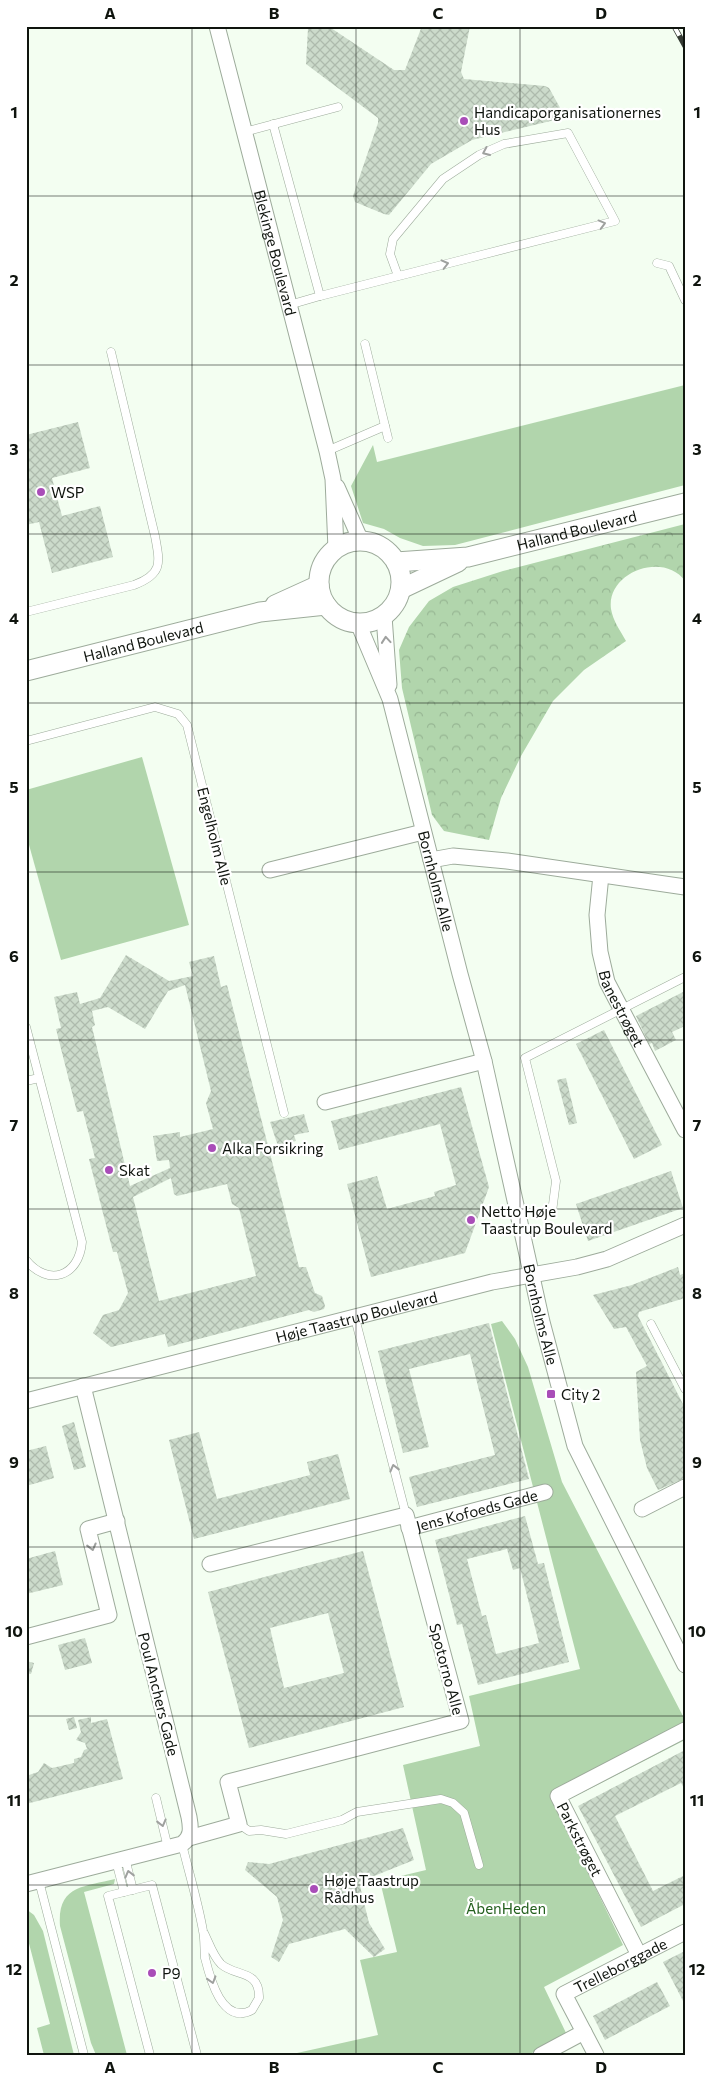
<svg xmlns="http://www.w3.org/2000/svg" width="711" height="2081" font-family="Commissioner,sans-serif">
<style>
.green{fill:#b1d5ac}
.forest{fill:url(#forest-crowns)}
.building{fill:url(#building-cross-hatch);fill-rule:evenodd}
.lines{fill:none;stroke-linecap:round;stroke-linejoin:round}
.service-casing{stroke:#9dab9b;stroke-width:9}
.minor-casing{stroke:#9dab9b;stroke-width:17}
.tertiary-casing{stroke:#9dab9b;stroke-width:21}
.service{stroke:#fff;stroke-width:8}
.minor{stroke:#fff;stroke-width:15}
.tertiary{stroke:#fff;stroke-width:19}
.rail-casing{stroke:#353b34;stroke-width:5.5}
.rail{stroke:#fff;stroke-width:4;stroke-dasharray:11;stroke-linecap:butt}
.oneway{stroke:#9fa19f}
.grid{fill:none;stroke:#0f140e;stroke-width:1;stroke-opacity:0.55}
.poi-dot{fill:#a94db8;stroke:#fff;stroke-width:2}
.labels{text-anchor:middle;dominant-baseline:central;stroke-width:4.5;stroke-linejoin:round;paint-order:stroke}
.poi-label{font-size:15px;fill:#0f140e;stroke:#fff;text-anchor:start}
.street-label{font-size:15px;fill:#0f140e;stroke:#fff}
.park-label{font-size:15px;fill:#235f1d;stroke:#fff}
.neatline{fill:none;stroke:#0f140e;stroke-width:2}
.grid-label{font-size:16px;text-anchor:middle;font-weight:bold;fill:#0f140e}
</style>
<defs>
<pattern id="forest-crowns" width="20" height="18" patternUnits="userSpaceOnUse" patternTransform="scale(1.25)"><rect width="20" height="18" fill="#b1d5ac"/><path d="M2 6a3 3 0 1 1 6 0M12 15a3 3 0 1 1 6 0" fill="none" stroke="#97b693"/></pattern>
<pattern id="building-cross-hatch" width="8" height="8" patternUnits="userSpaceOnUse" patternTransform="scale(1.25)"><rect width="8" height="8" fill="#ccdbcb"/><path d="M0 0l8 8M0 8l8-8" fill="none" stroke="#aebbad"/></pattern>
</defs>
<rect width="100%" height="100%" fill="#f3fef1"/>
<!-- green -->
<g class="green">
<polygon points="685,385 685,485 455,545 423,546 400,538 384,529 363,523 351,486 373,445 377,462"/>
<polygon points="142,757 189,925 61,960 26,834 26,790"/>
<polygon points="502,1321 515,1339 528,1367 562,1482 685,1720 685,1740 556,1806 623,1945 544,1987 567,2035 528,2055 288,2055 378,2035 360,1960 397,1952 380,1881 426,1870 403,1765 480,1746 469,1696 580,1669 491,1324"/>
<path d="M115 1879 114 1884 84 1892 127 2055H96L91 2043 60 1926C57 1885 84 1887 115 1879Z"/>
<polygon points="26,1909 34,1915 43,1931 74,2055 44,2055 37,2028 50,2024 26,1932"/>
</g>
<!-- forest -->
<path class="forest" d="M685 524V581C664 551 606 572 611 609 613 621 620 630 626 641L584 670 553 701 521 756 501 798 489 840 444 831 432 815 402 688 399 650 409 627 429 601 453 587 503 571Z"/>
<!-- building -->
<g class="building">
<polygon points="310,26 328,26 394,70 405,70 422,26 470,26 461,72 464,79 545,86 549,88 563,113 559,119 472,140 431,164 389,215 384,214 355,202 353,196 378,123 378,118 306,64 308,28"/>
<polygon points="78,422 90,468 52,478 62,516 100,506 113,557 52,573 39,522 26,525 26,435"/>
<path d="M126 955 169 981 193 976 189 962 214 956 221 987 227 985 299 1267H306L315 1293 322 1296 325 1306 324 1309 314 1312 309 1310 168 1347 165 1334 111 1347 93 1333 103 1315 119 1310 128 1293 117 1252H113L89 1159 95 1158 83 1111 77 1112 56 1029 61 1028 54 997 77 992 80 1004 100 998ZM185 985 211 1091 206 1103 213 1129 180 1137V1132L153 1136 157 1161 169 1160 170 1168 130 1186 92 1027 95 1025 92 1011 108 1007 145 1029 168 991ZM171 1178 174 1194 177 1196 227 1184 232 1204 239 1208 256 1276 159 1301 133 1197Z"/>
<polygon points="685,991 685,1026 672,1032 676,1040 655,1051 652,1043 649,1044 636,1016"/>
<polygon points="604,1030 662,1145 634,1159 576,1044"/>
<polygon points="566,1078 577,1123 569,1125 557,1080"/>
<polygon points="461,1087 489,1187 465,1253 371,1277 347,1184 377,1176 387,1209 435,1196 434,1192 456,1185 440,1124 339,1150 331,1121"/>
<polygon points="304,1114 309,1132 294,1135 296,1141 278,1146 270,1122"/>
<polygon points="671,1171 683,1208 588,1241 576,1204"/>
<polygon points="678,1267 680,1275 685,1273 685,1298 639,1312 638,1316 685,1408 685,1478 658,1490 647,1468 640,1440 636,1372 647,1366 626,1327 614,1329 593,1295 632,1285"/>
<polygon points="489,1323 529,1479 417,1507 409,1477 495,1455 470,1354 409,1369 429,1447 403,1453 378,1351"/>
<polygon points="74,1422 86,1467 74,1470 62,1426"/>
<polygon points="199,1432 217,1499 310,1475 307,1462 338,1454 350,1499 194,1539 169,1440"/>
<polygon points="46,1446 54,1478 26,1486 26,1451"/>
<path d="M525 1516 538 1564 544 1563 569 1662 478 1685 462 1624 457 1625 435 1540ZM507 1549 513 1570 520 1568 539 1643 496 1654 486 1615 482 1616 467 1559Z"/>
<polygon points="55,1551 63,1585 26,1594 26,1559"/>
<path d="M363 1551 404 1707 249 1748 208 1592ZM328 1613 344 1673 284 1688 270 1628Z"/>
<polygon points="85,1638 92,1663 65,1670 58,1645"/>
<polygon points="26,1661 34,1663 31,1674 26,1673"/>
<polygon points="74,1717 77,1728 69,1730 66,1719"/>
<polygon points="91,1717 91,1723 107,1719 123,1779 26,1804 26,1776 38,1772 44,1763 52,1768 74,1763 74,1759 81,1757 84,1750 87,1749 85,1743 76,1740 81,1732 78,1720"/>
<polygon points="685,1750 685,1790 681,1783 615,1816 653,1891 685,1875 685,1904 641,1927 578,1806"/>
<polygon points="403,1828 414,1860 359,1882 369,1923 385,1949 374,1957 345,1929 289,1944 279,1962 271,1957 283,1920 277,1897 245,1870 248,1862 269,1864"/>
<polygon points="685,1951 685,2000 683,2001 663,1962"/>
<polygon points="657,1982 670,2006 605,2040 593,2016"/>
</g>
<g class="lines">
<defs>
<g id="service">
<polyline points="273,124 320,296 289,305"/>
<polyline points="244,132 338,107"/>
<polyline points="657,263 669,266 685,300"/>
<path d="M320 296C418 271 517 246 615 221L568 133 504 144 479 155 443 179 393 239 390 254 398 276"/>
<polyline points="365,344 388,438"/>
<polyline points="327,451 385,426"/>
<path d="M26 612 134 585C163 574 160 563 155 536L111 352"/>
<polyline points="26,741 155,707 178,714 187,725 284,1113"/>
<path d="M26 1027 82 1242C79 1277 48 1287 26 1260"/>
<polyline points="26,1081 39,1078"/>
<polyline points="552,1212 556,1181 525,1058 685,977"/>
<polyline points="355,1318 406,1515"/>
<polyline points="651,1324 685,1389"/>
<polyline points="156,1798 168,1848"/>
<polyline points="239,1824 249,1831 261,1830 286,1834 342,1820 357,1812 441,1799 453,1803 464,1813 479,1865"/>
<path d="M182 1844C189 1873 198 1902 203 1931 205 1940 204 1949 205 1958 210 1978 222 2026 252 2010L259 1998C260 1969 235 1977 221 1964 213 1956 209 1943 204 1933"/>
<polyline points="125,1858 133,1890"/>
<polyline points="116,1861 124,1892"/>
<polyline points="39,1881 84,2055"/>
<polyline points="150,2055 108,1896 152,1885 197,2055"/>
</g>
<g id="minor">
<path id="s1" d="M217 26 327 451 333 479 336 549"/>
<polyline points="337,487 361,541"/>
<polyline points="384,616 389,685"/>
<path id="s2" d="M358 623 390 699 460 974 484 1061 542 1322 575 1446 685 1665"/>
<polyline points="431,860 453,856 507,861 685,887"/>
<polyline points="270,870 423,832"/>
<path id="s3" d="M601 875 597 915 600 952 607 982 685 1130"/>
<polyline points="325,1102 484,1061"/>
<path id="s4" d="M26 1401 492 1282 577 1267 607 1259 685 1225"/>
<polyline points="642,1509 685,1487"/>
<path id="s5" d="M409 1528 545 1492"/>
<polyline points="26,1637 109,1615 88,1529 117,1521"/>
<polyline points="189,1838 239,1824 228,1782 461,1721 406,1515 210,1564"/>
<path d="M26 1884 182 1844C192 1837 191 1828 189 1817L83 1386"/>
<polyline points="639,1955 558,1796 685,1730"/>
<polyline points="541,2055 584,2032"/>
<path id="s6" d="M596 2055 564 1994 685 1932"/>
</g>
<g id="tertiary">
<circle cx="360" cy="582" r="41"/>
<path id="s7" d="M396 562 468 557 685 503"/>
<polyline points="401,589 458,562"/>
<polyline points="275,605 319,585"/>
<path id="s8" d="M26 671 260 612 326 605"/>
</g>
</defs>
<!-- service casing -->
<use href="#service" class="service-casing"/>
<!-- minor casing -->
<use href="#minor" class="minor-casing"/>
<!-- tertiary casing -->
<use href="#tertiary" class="tertiary-casing"/>
<!-- service -->
<use href="#service" class="service"/>
<!-- minor -->
<use href="#minor" class="minor"/>
<!-- tertiary -->
<use href="#tertiary" class="tertiary"/>
<defs>
<polyline id="rail" points="674,26 685,46"/>
</defs>
<!-- rail casing -->
<use href="#rail" class="rail-casing"/>
<!-- rail -->
<use href="#rail" class="rail"/>
</g>
<!-- one-way arrows -->
<defs><path id="oneway-chevron" d="M-2-3.5L2.5 0L-2 3.5" fill="none" stroke-width="1.6" stroke-linecap="round" stroke-linejoin="round" transform="scale(1.25)"/></defs>
<g class="oneway">
<use href="#oneway-chevron" transform="translate(486 152) rotate(156)"/>
<use href="#oneway-chevron" transform="translate(602 224) rotate(-15)"/>
<use href="#oneway-chevron" transform="translate(445 264) rotate(-14)"/>
<use href="#oneway-chevron" transform="translate(386 640) rotate(-95)"/>
<use href="#oneway-chevron" transform="translate(394 1468) rotate(-104)"/>
<use href="#oneway-chevron" transform="translate(92 1547) rotate(76)"/>
<use href="#oneway-chevron" transform="translate(162 1823) rotate(76)"/>
<use href="#oneway-chevron" transform="translate(129 1874) rotate(-104)"/>
<use href="#oneway-chevron" transform="translate(212 1980) rotate(73)"/>
</g>
<!-- grid -->
<path class="grid" d="M192 26V2055M356 26V2055M520 26V2055M26 196H685M26 365H685M26 534H685M26 703H685M26 872H685M26 1040H685M26 1209H685M26 1378H685M26 1547H685M26 1716H685M26 1885H685"/>
<!-- markers -->
<g class="poi-dot">
<circle cx="464" cy="121" r="5"/>
<circle cx="41" cy="492" r="5"/>
<circle cx="212" cy="1148" r="5"/>
<circle cx="109" cy="1170" r="5"/>
<circle cx="471" cy="1220" r="5"/>
<rect x="546" y="1389" width="10" height="10" rx="2.5"/>
<circle cx="314" cy="1889" r="5"/>
<circle cx="152" cy="1973" r="5"/>
</g>
<g class="labels">
<!-- poi labels -->
<g class="poi-label">
<text x="474" y="112">Handicaporganisationernes<tspan x="474" dy="17">Hus</tspan></text>
<text x="51" y="492">WSP</text>
<text x="222" y="1148">Alka Forsikring</text>
<text x="119" y="1170">Skat</text>
<text x="481" y="1211">Netto Høje<tspan x="481" dy="17">Taastrup Boulevard</tspan></text>
<text x="561" y="1394">City 2</text>
<text x="324" y="1880">Høje Taastrup<tspan x="324" dy="17">Rådhus</tspan></text>
<text x="162" y="1973">P9</text>
</g>
<!-- street labels -->
<g class="street-label">
<text stroke="none"><textPath href="#s1" startOffset="234">Blekinge Boulevard</textPath></text>
<text stroke="none"><textPath href="#s7" startOffset="184">Halland Boulevard</textPath></text>
<text stroke="none"><textPath href="#s8" startOffset="121">Halland Boulevard</textPath></text>
<text transform="translate(215 836) rotate(76)">Engelholm Alle</text>
<text stroke="none"><textPath href="#s2" startOffset="270">Bornholms Alle</textPath></text>
<text stroke="none"><textPath href="#s3" startOffset="138">Banestrøget</textPath></text>
<text stroke="none"><textPath href="#s2" startOffset="716">Bornholms Alle</textPath></text>
<text stroke="none"><textPath href="#s4" startOffset="341">Høje Taastrup Boulevard</textPath></text>
<text stroke="none"><textPath href="#s5" startOffset="70">Jens Kofoeds Gade</textPath></text>
<text transform="translate(447 1669) rotate(75)">Spotorno Alle</text>
<text transform="translate(159 1694) rotate(76)">Poul Anchers Gade</text>
<text transform="translate(580 1839) rotate(63)">Parkstrøget</text>
<text stroke="none"><textPath href="#s6" startOffset="132">Trelleborggade</textPath></text>
</g>
<!-- park labels -->
<g class="park-label">
<text x="506" y="1908">ÅbenHeden</text>
</g>
</g>
<!-- border -->
<rect width="711" height="2081" fill="none" stroke="#ffffff" stroke-width="55"/>
<rect x="28" y="28" width="656" height="2026" class="neatline"/>
<g class="grid-label">
<text x="110" y="19">A</text>
<text x="274" y="19">B</text>
<text x="438" y="19">C</text>
<text x="601" y="19">D</text>
<text x="14" y="118">1</text>
<text x="697" y="118">1</text>
<text x="14" y="286">2</text>
<text x="697" y="286">2</text>
<text x="14" y="455">3</text>
<text x="697" y="455">3</text>
<text x="14" y="624">4</text>
<text x="697" y="624">4</text>
<text x="14" y="793">5</text>
<text x="697" y="793">5</text>
<text x="14" y="962">6</text>
<text x="697" y="962">6</text>
<text x="14" y="1131">7</text>
<text x="697" y="1131">7</text>
<text x="14" y="1299">8</text>
<text x="697" y="1299">8</text>
<text x="14" y="1468">9</text>
<text x="697" y="1468">9</text>
<text x="14" y="1637">10</text>
<text x="697" y="1637">10</text>
<text x="14" y="1806">11</text>
<text x="697" y="1806">11</text>
<text x="14" y="1975">12</text>
<text x="697" y="1975">12</text>
<text x="110" y="2073">A</text>
<text x="274" y="2073">B</text>
<text x="438" y="2073">C</text>
<text x="601" y="2073">D</text>
</g>
</svg>
